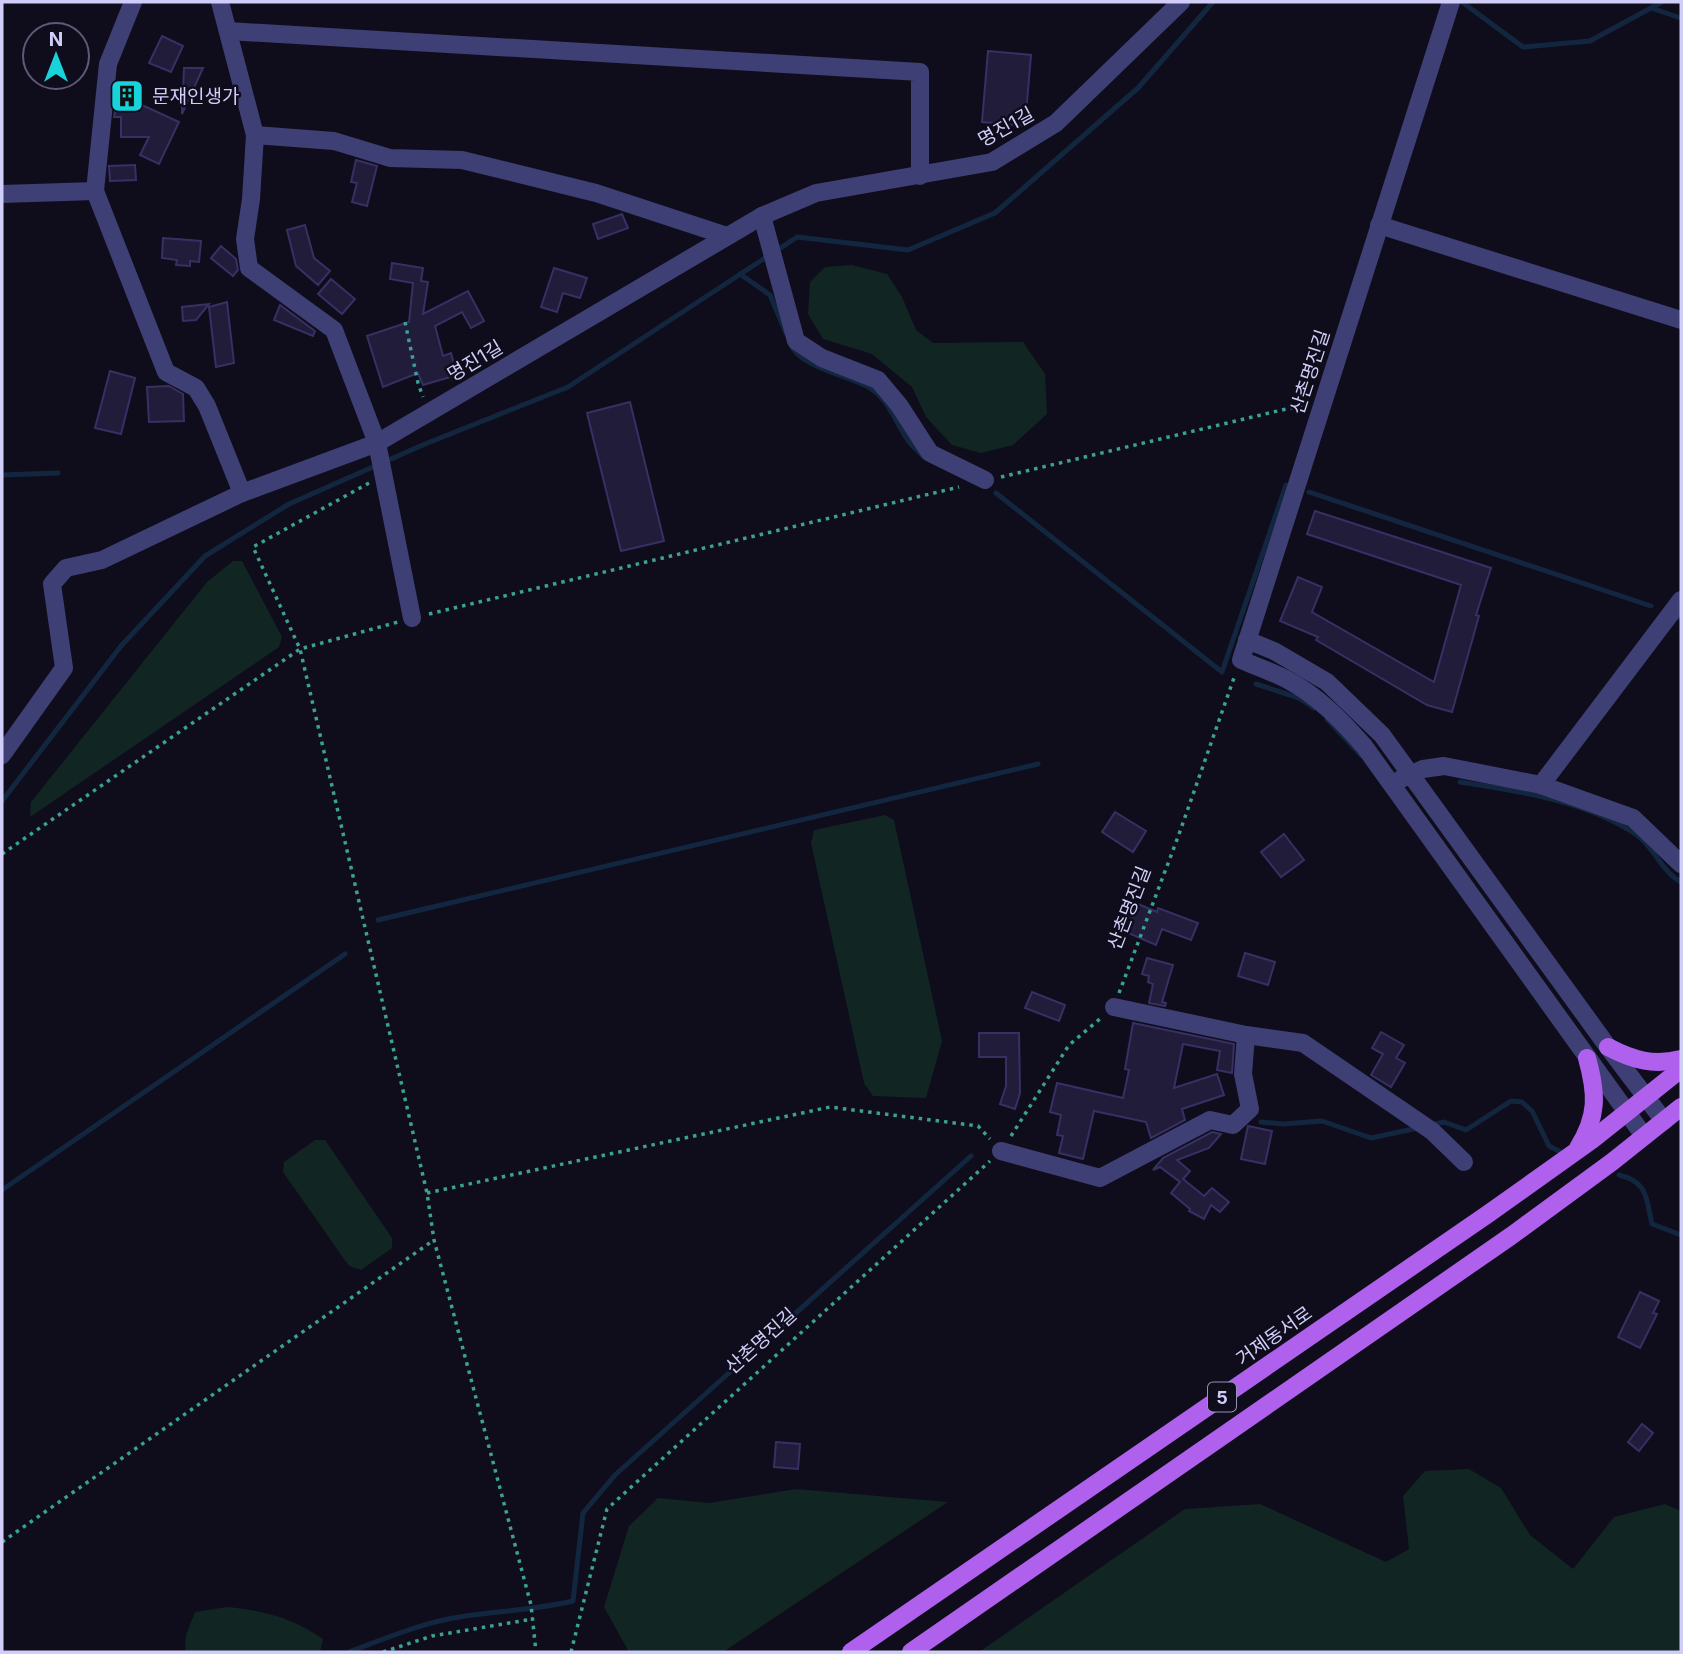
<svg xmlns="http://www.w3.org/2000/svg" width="1683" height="1654" font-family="Inter,'Noto Sans KR',sans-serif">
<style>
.green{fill:#112523}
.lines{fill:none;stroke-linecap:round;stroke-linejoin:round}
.stream{stroke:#12273f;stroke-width:5}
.building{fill:#201c3a;stroke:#373064;stroke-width:2}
.path{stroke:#3aa194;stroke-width:3.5;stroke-dasharray:3.5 5;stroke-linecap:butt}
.minor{stroke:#3e3f75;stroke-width:18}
.major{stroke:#af61ed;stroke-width:18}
.labels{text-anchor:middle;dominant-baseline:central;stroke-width:5;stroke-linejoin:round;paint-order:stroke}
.shield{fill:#0f0d1b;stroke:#9694b6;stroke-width:2}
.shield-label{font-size:18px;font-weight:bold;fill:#d0cef9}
.poi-label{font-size:19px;fill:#d0cef9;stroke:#0f0d1b;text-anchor:start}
.street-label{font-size:19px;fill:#d0cef9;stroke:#0f0d1b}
</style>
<rect width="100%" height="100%" fill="#0f0d1b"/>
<!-- green -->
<g class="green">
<polygon points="852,265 887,274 902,297 916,330 933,343 1023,342 1045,374 1047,414 1013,445 981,453 952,445 926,417 912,387 872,354 823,339 808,314 810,282 825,267"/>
<polygon points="233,561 242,561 282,637 279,647 30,817 31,802 207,582"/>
<polygon points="885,815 894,820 942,1041 926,1098 873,1096 864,1083 811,843 814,830"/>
<polygon points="315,1140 325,1140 392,1238 392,1248 361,1270 349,1266 283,1172 284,1162"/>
<polygon points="1469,1469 1501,1488 1530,1535 1573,1569 1614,1517 1665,1504 1681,1511 1681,1652 979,1652 1185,1509 1260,1504 1386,1562 1409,1549 1403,1496 1425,1471"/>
<polygon points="796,1489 948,1502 723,1652 629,1652 604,1607 629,1526 658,1498 709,1503"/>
<path d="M227 1607C265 1611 291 1617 323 1639L320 1652H185L186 1635 195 1612Z"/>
</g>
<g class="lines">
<!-- stream -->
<g class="stream">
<polyline points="1462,2 1523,47 1590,41 1662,2"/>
<polyline points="1651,8 1681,18"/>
<polyline points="776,251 797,237 908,250 995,213 1138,88 1213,2"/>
<polyline points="740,274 770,295 786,333"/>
<path d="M791 345C800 367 850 376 870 388 889 399 896 424 908 440 912 446 918 451 923 456"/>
<polyline points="2,475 58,473"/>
<polyline points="1309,492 1651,606"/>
<polyline points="996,493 1222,672 1286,485"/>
<polyline points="1680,618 1681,619"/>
<polyline points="1256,684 1299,698 1314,708"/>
<polyline points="1327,719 1361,755"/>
<path d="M1460 782C1520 791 1586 801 1637 835 1654 847 1662 872 1681 882"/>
<polyline points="2,801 121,646 205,556 289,504 425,444 568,387 768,256"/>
<polyline points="378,920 1038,764"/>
<polyline points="1261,1122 1283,1124 1322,1121 1371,1138 1418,1128"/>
<polyline points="1431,1125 1444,1122 1466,1130 1511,1101 1522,1102 1532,1111 1549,1146 1559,1151"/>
<path d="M1619 1175C1648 1182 1646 1198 1652 1224L1681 1235"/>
<polyline points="2,1190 345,954"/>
<path d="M349 1652C384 1639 421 1623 459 1617 497 1611 535 1610 573 1601L583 1513 615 1475 971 1156"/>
</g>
</g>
<!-- building -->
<g class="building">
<polygon points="162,36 183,46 171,72 149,63"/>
<polygon points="988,51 1031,55 1025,126 982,122"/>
<polygon points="184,68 203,68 182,114 182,113"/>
<polygon points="118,94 179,122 159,164 140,155 149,137 121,137 121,117 114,117"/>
<polygon points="356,160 377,166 367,206 352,202 357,183 351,182"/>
<polygon points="135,165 136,180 110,181 109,166"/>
<polygon points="622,214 628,228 598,239 593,224"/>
<polygon points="305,225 314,258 330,271 318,285 296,266 287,230"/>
<polygon points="163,238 201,241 199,262 190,261 190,266 176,265 177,260 162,258"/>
<polygon points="221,246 236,259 238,270 233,276 211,258"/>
<polygon points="392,263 423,268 421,281 428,282 423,314 468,291 484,321 471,328 462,312 435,326 443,356 451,353 457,375 423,385 418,373 383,387 367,336 409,322 413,283 390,279"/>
<polygon points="554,268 587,278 580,298 563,293 557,312 541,307"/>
<polygon points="331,279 355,299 342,314 318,294"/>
<polygon points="227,302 234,363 216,367 209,307"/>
<polygon points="209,304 196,320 183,321 182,307"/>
<polygon points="280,305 315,331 313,336 274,320"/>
<polygon points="110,371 135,378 121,434 95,428"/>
<polygon points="169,386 183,394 184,421 149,422 147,387"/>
<polygon points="630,402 664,541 621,551 587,413"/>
<polygon points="1315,511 1491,568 1476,615 1479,616 1452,712 1427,705 1316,640 1318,637 1280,621 1298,577 1322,587 1312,612 1434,682 1461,585 1307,534"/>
<polygon points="1115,812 1146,831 1133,852 1102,832"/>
<polygon points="1284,834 1304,860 1281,877 1261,852"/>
<polygon points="1131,901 1157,912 1158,908 1198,923 1191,940 1162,929 1156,945 1119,929"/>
<polygon points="1245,953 1275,962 1268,985 1238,976"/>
<polygon points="1147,958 1173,965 1162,1002 1166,1003 1165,1006 1149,1003 1153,984 1148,982 1149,976 1142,974"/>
<polygon points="1032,992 1065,1005 1059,1021 1025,1008"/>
<polygon points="1133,1023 1234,1044 1232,1073 1217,1070 1220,1051 1183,1044 1174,1088 1217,1074 1224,1095 1182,1109 1185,1120 1151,1138 1146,1122 1094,1111 1083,1159 1059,1153 1063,1136 1057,1135 1061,1115 1050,1112 1057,1083 1123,1098 1129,1070 1125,1069"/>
<polygon points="1381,1032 1404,1045 1396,1058 1405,1063 1391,1087 1371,1075 1383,1054 1372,1048"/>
<polygon points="979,1033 1019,1033 1020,1093 1015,1109 1000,1104 1006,1086 1006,1057 979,1057"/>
<polygon points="1248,1126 1272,1131 1265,1164 1241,1159"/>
<polygon points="1212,1132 1221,1134 1209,1148 1177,1160 1190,1171 1183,1179 1204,1196 1212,1188 1229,1202 1220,1212 1211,1205 1204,1219 1189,1211 1190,1209 1171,1193 1180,1182 1160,1167 1153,1170 1163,1158"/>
<polygon points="1640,1292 1659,1301 1653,1313 1657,1314 1640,1348 1618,1337"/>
<polygon points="1642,1424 1653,1433 1639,1451 1628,1442"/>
<polygon points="776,1442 800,1444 798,1469 774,1467"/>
</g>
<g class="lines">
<!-- path -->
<g class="path">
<polyline points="405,322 418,383 423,397"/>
<polyline points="1001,477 1307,404"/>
<polyline points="369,483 253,547 300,649 427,1193 434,1240 531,1605 536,1652"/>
<polyline points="429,614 959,487"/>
<polyline points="2,854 300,649 398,622"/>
<polyline points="1119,993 1178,837 1235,675"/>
<polyline points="1011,1136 1069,1045 1101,1018"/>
<polyline points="427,1193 830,1107 978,1126 990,1139"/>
<polyline points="2,1542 434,1240"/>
<polyline points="383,1652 432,1636 533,1619"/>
<polyline points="571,1652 607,1509 990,1161"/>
</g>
<!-- minor -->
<g class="minor">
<polyline points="133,2 108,64 95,191 166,372 196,388 207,406 242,493 377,443 762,216 816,193 992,162 1056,123 1181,2"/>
<polyline points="220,2 255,135 251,199 245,239 249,268 334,330 377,443 412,618"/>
<path d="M1451 2 1241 660C1256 666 1272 672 1286 679 1317 695 1342 721 1364 746L1644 1136"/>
<polyline points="228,31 920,72 920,176"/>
<polyline points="255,135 334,141 390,158 462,160 596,193 727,236"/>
<polyline points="2,194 95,191"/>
<polyline points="762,216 796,341 822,358 878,380 899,405 930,453 985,480"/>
<polyline points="1379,225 1681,320"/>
<polyline points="1247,640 1274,651 1327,682 1382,735 1608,1047 1664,1121"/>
<polyline points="2,755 64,668 52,584 66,568 102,560 242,493"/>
<polyline points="1401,779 1423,769 1444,766 1541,785 1633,818 1681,864"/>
<polyline points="1541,785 1681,600"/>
<polyline points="1114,1007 1246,1035 1303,1043 1432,1131 1464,1162"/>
<polyline points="1001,1151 1100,1178 1210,1120 1233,1125 1250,1109 1243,1074 1246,1035"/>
</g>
<!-- major -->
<g class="major">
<path d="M1608 1047C1633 1060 1653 1066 1681 1059"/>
<path d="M1578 1148C1598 1116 1597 1094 1587 1058"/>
<polyline points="851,1652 1488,1214 1592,1140 1681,1069"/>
<polyline points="911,1652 1511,1236 1612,1162 1681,1107"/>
</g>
</g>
<!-- icons -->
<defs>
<symbol id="building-square" viewBox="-11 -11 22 22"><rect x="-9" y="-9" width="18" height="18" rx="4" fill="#19d3da" stroke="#0f0d1b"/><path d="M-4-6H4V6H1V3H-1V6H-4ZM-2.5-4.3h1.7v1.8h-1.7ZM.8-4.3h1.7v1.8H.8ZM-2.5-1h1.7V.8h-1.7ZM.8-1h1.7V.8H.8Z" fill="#111"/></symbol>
</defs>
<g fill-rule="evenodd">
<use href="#building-square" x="108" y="77" width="38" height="38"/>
</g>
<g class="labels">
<!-- shield labels -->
<rect class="shield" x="1208" y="1382.5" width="28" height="29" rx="5"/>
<g class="shield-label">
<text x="1222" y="1397">5</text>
</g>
<!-- poi labels -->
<g class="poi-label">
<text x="152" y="96">문재인생가</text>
</g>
<!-- street labels -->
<g class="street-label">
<text transform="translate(1006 127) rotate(-29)">명진1길</text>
<text transform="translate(475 361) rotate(-31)">명진1길</text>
<text transform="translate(1310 372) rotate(-72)">산촌명진길</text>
<text transform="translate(1129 908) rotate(-69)">산촌명진길</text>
<text transform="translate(1274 1336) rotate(-35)">거제동서로</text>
<text transform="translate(761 1341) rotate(-42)">산촌명진길</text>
</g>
</g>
<!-- border -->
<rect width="1683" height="1654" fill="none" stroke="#d0cef9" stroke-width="7"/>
<!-- north arrow -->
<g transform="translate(56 56)"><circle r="33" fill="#0f0d1b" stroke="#5c5a74" stroke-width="2"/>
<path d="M0-5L12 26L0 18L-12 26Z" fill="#19d3da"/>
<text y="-10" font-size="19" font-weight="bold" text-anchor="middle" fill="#d0cef9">N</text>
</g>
</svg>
